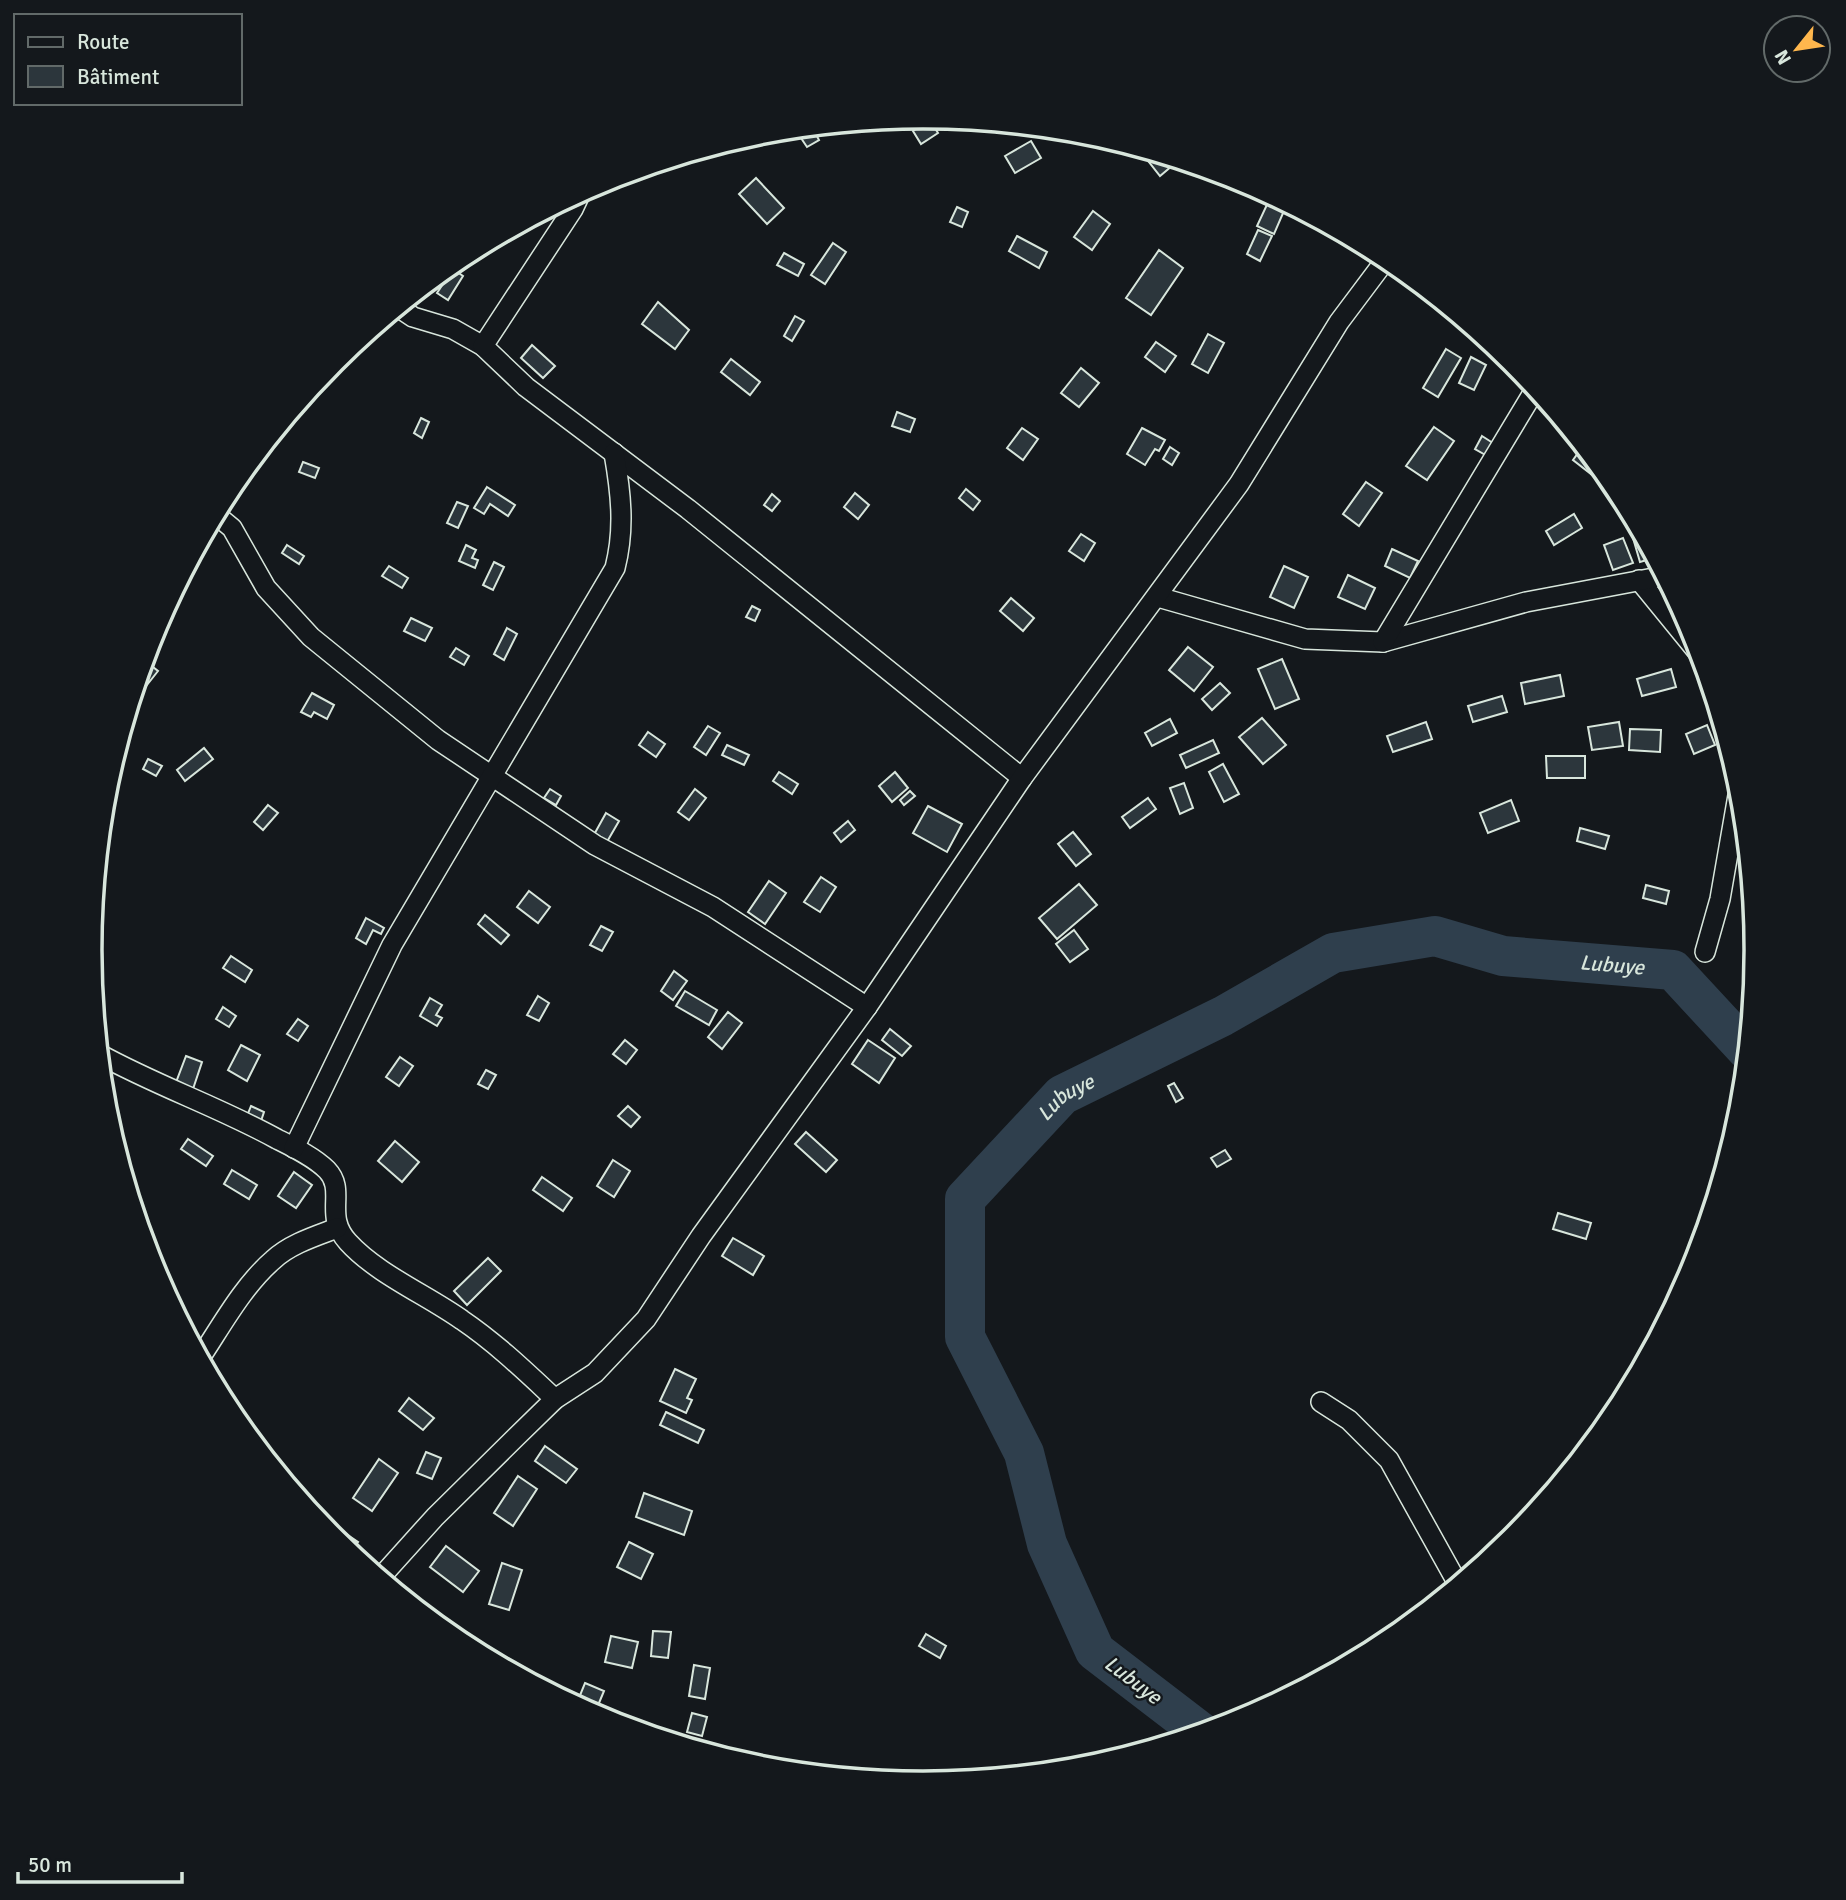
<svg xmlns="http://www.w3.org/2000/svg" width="1846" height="1900" font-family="Signika,sans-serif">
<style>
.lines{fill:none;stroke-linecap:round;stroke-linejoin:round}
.river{stroke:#2f3f4d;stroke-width:40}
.building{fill:#2c363c;stroke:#d8e6dc;stroke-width:2}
.street-casing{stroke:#d8e6dc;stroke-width:22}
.street{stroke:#14181c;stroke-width:19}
.labels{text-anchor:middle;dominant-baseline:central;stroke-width:5;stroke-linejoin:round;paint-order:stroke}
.water-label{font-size:21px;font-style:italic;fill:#d8e6dc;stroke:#14181c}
.rim{fill:none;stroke:#d8e6dc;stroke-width:3.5}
</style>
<rect width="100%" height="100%" fill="#14181c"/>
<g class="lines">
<!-- river -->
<path class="river" id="s1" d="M1202 1733 1095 1651 1047 1544 1024 1453 965 1337V1199L1062 1095 1223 1016 1333 953 1435 936 1503 956 1673 970 1747 1050"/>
</g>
<!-- building -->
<g class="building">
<polygon points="930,120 938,133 921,144 913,131"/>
<polygon points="812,127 819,140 807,147 795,129"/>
<polygon points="1031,141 1041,158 1015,173 1005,156"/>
<polygon points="1138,148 1179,160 1160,176"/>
<polygon points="756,178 784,208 767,224 739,194"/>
<polygon points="1271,196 1287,204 1274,234 1257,226"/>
<polygon points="957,207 968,212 962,227 950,222"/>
<polygon points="1093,211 1110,224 1092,250 1074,237"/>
<polygon points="1258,230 1272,236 1260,261 1247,254"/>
<polygon points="1017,236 1047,252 1039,268 1009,251"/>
<polygon points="833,243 846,252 825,284 811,275"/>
<polygon points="1159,250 1183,268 1151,315 1126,298"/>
<polygon points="784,253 804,264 798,276 777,265"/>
<polygon points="453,269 463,276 448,300 437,293"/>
<polygon points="658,302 689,330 675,349 642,324"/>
<polygon points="795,316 804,321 792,341 784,336"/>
<polygon points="1208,334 1224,343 1208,373 1192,364"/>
<polygon points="1481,335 1495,346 1491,352 1477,343"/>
<polygon points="1156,342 1176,356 1165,372 1145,357"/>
<polygon points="532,345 555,366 543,378 521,358"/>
<polygon points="1446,349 1461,358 1438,397 1423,388"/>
<polygon points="1471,357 1486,365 1474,390 1459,383"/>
<polygon points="731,359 760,382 750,395 721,372"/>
<polygon points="1081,368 1099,383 1079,407 1061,393"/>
<polygon points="897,412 915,419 910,432 892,426"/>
<polygon points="421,418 429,422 422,438 414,433"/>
<polygon points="1434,427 1454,441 1427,480 1406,466"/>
<polygon points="1022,428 1038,439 1023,460 1007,448"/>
<polygon points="1142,428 1165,440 1159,451 1155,449 1145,465 1127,454"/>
<polygon points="1482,436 1496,445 1489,457 1475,449"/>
<polygon points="1583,446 1598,465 1591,474 1573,460"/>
<polygon points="1170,447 1179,453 1172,465 1163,459"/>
<polygon points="303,462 319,468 315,478 299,472"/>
<polygon points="1366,482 1382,493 1359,526 1343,514"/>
<polygon points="487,487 515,505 508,516 490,504 484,514 474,508"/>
<polygon points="966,489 980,501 973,510 959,498"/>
<polygon points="855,493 869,505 858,519 844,507"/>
<polygon points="772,494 780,501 772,511 764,505"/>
<polygon points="457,502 468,506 458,528 447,523"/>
<polygon points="1574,514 1582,528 1554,545 1546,531"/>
<polygon points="1081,534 1095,543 1084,561 1069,551"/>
<polygon points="1642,535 1654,558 1640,562 1633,538"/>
<polygon points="1623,538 1633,563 1613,570 1604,545"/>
<polygon points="287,545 304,556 299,564 282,553"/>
<polygon points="466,545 476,550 472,558 478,560 475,568 459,561"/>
<polygon points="1392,549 1418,561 1410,578 1385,566"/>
<polygon points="494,562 504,567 493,590 483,585"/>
<polygon points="389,566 408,578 402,588 382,576"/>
<polygon points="1284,566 1308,577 1294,608 1270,597"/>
<polygon points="1348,575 1375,588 1365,609 1338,597"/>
<polygon points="1011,598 1034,618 1023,631 1000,611"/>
<polygon points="752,606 760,610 755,621 746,617"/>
<polygon points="411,618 432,628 425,641 404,631"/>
<polygon points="507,628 517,634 504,660 494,654"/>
<polygon points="1188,647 1213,667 1194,691 1169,670"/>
<polygon points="456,648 469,656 464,665 450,657"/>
<polygon points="1282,659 1299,699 1275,709 1258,669"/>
<polygon points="144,660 158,671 143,690 136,685"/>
<polygon points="1671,669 1676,687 1642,696 1637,679"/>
<polygon points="1560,675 1564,696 1525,704 1521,683"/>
<polygon points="1220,683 1230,693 1212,710 1202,699"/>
<polygon points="312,693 334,705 327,719 314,712 311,717 301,712"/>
<polygon points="1502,696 1507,712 1473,722 1468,706"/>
<polygon points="1262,718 1286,745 1263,764 1239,737"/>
<polygon points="1170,719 1177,733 1152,746 1145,733"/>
<polygon points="1426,722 1432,739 1393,752 1387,736"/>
<polygon points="1619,722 1623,746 1592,750 1588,727"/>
<polygon points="1707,725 1715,745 1694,754 1686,734"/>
<polygon points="708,726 720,733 706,755 694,747"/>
<polygon points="1630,729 1661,730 1660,752 1629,750"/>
<polygon points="648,732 665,744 656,757 639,745"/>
<polygon points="1213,740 1219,753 1186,768 1180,755"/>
<polygon points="727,745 749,755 744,765 722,755"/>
<polygon points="204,748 213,759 185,781 177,770"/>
<polygon points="1546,756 1585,756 1585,778 1547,778"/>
<polygon points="148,759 162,766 156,776 143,769"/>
<polygon points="1223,764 1239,794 1224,802 1209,772"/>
<polygon points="779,772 798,784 792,794 773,781"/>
<polygon points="895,772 908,788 892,802 879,786"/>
<polygon points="1184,783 1193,808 1180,814 1170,788"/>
<polygon points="550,789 561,796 556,805 544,798"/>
<polygon points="695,789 706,798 689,820 678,812"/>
<polygon points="910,791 915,796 904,805 900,800"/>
<polygon points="1148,798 1156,809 1130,828 1122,817"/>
<polygon points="1511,800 1519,821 1488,833 1480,813"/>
<polygon points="268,805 278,813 263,830 254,822"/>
<polygon points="928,806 962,824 947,852 913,833"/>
<polygon points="606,813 619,821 604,847 591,840"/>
<polygon points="848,821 855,830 841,842 834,833"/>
<polygon points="1580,828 1609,836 1605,849 1577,841"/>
<polygon points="1073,832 1091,854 1076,866 1058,844"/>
<polygon points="821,877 836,887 820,912 804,902"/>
<polygon points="769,881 786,893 765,924 748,912"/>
<polygon points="1079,884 1097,905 1057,939 1039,918"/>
<polygon points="1646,885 1669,891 1666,904 1643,898"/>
<polygon points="529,891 550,907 538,923 517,907"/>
<polygon points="485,915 509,935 501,944 478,924"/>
<polygon points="366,918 384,928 381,934 373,930 366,944 356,938"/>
<polygon points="601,926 613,932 602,951 590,945"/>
<polygon points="1074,930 1088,949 1070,962 1056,944"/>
<polygon points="231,956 252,970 245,982 223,968"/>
<polygon points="674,971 687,981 673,1000 661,991"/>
<polygon points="685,991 717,1010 709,1025 676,1006"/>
<polygon points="538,996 549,1003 539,1021 527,1015"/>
<polygon points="430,998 442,1005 436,1015 442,1018 437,1026 420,1016"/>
<polygon points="223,1007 236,1016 229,1027 216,1019"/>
<polygon points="728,1012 742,1023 722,1049 708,1037"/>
<polygon points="298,1019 308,1026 298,1041 287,1034"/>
<polygon points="890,1029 911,1046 902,1056 882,1040"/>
<polygon points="625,1040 637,1050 626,1064 613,1054"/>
<polygon points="868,1040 895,1058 879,1083 852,1064"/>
<polygon points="241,1045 260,1055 247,1081 228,1070"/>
<polygon points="186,1056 202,1062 192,1092 175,1085"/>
<polygon points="400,1057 413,1066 399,1086 386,1077"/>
<polygon points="486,1070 496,1075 488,1089 478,1084"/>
<polygon points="1174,1083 1183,1098 1176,1102 1168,1086"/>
<polygon points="251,1106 264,1112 261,1121 247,1116"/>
<polygon points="628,1106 640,1117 631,1127 618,1116"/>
<polygon points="806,1132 837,1160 826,1172 795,1144"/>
<polygon points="188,1139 213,1156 206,1166 181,1149"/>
<polygon points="395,1141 419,1162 402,1182 378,1161"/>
<polygon points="1225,1150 1231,1159 1217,1167 1211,1158"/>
<polygon points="613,1160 630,1171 614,1197 597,1186"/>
<polygon points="232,1170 257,1185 249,1199 224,1184"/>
<polygon points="294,1172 312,1185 296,1208 278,1196"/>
<polygon points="542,1177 572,1198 563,1211 533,1190"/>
<polygon points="1558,1213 1591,1223 1586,1239 1553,1229"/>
<polygon points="733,1238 764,1256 753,1275 722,1256"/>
<polygon points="488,1258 501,1271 467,1305 454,1291"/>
<polygon points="675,1369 696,1379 687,1398 692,1400 686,1413 660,1401"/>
<polygon points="409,1398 434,1418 423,1430 399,1411"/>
<polygon points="666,1412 704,1430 698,1443 660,1425"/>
<polygon points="545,1446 577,1469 566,1483 535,1461"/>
<polygon points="426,1452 441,1458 432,1479 417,1473"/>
<polygon points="379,1459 398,1473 372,1511 353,1498"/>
<polygon points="518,1476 537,1489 513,1526 494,1513"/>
<polygon points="644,1493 692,1511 684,1535 636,1517"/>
<polygon points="336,1527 358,1542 350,1553 330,1536"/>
<polygon points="629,1542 653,1554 641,1579 617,1567"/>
<polygon points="446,1546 479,1571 463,1592 430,1567"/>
<polygon points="502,1563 522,1570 509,1610 489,1604"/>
<polygon points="653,1631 671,1632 668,1658 651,1656"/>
<polygon points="926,1634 946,1646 940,1658 919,1646"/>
<polygon points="611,1636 638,1642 632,1668 605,1662"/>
<polygon points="694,1665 710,1668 705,1699 689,1696"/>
<polygon points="585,1683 604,1691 594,1715 576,1705"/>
<polygon points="692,1713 707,1717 702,1736 687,1732"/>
</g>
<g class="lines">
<defs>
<g id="street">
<polyline points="398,307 413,317 453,329 483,346 526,387 688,509 1022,778"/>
<polyline points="483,346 573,209 581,192"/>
<polyline points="215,514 232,528 266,588 311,637 438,740 595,845 713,907 867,1007"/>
<polyline points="1639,580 1701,656"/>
<polyline points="1158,597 1305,639 1383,642 1526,602 1664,576"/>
<polyline points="1383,642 1536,388"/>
<polyline points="1705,952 1720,899 1740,784"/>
<path d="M99 1054C157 1086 219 1107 277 1139 293 1147 314 1157 327 1170 347 1191 323 1215 348 1242 377 1274 427 1295 462 1320 496 1343 526 1372 555 1399"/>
<path d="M294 1148 392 945 615 568C625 529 621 493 614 453"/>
<path d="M200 1358C222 1325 243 1286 273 1260 290 1244 316 1236 337 1228"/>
<polyline points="1321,1402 1349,1420 1389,1460 1458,1584"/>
<polyline points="380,1578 435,1517 515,1438 555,1399 595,1373 646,1319 701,1236 867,1007 1022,778 1239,484 1339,322 1387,258"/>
</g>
</defs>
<!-- street casing -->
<use href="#street" class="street-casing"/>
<!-- street -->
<use href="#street" class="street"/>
</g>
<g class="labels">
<!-- water labels -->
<g class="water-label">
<text stroke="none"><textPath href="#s1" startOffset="1346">Lubuye</textPath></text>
<text stroke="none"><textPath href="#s1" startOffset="758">Lubuye</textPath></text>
<text transform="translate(1133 1680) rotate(37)">Lubuye</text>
</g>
</g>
<!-- crop -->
<path d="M0 0H1846V1900H0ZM102 950a821 821 0 1 1 1642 0a821 821 0 1 1-1642 0Z" fill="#14181c" fill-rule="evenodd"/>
<path class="rim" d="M102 950a821 821 0 1 1 1642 0a821 821 0 1 1-1642 0Z"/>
<!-- legend -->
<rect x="14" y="14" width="228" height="91" fill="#14181c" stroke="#626a69" stroke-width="2"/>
<rect x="28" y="37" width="35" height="10" fill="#14181c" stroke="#626a69" stroke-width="2"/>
<text x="77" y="49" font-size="21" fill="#d8e6dc">Route</text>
<rect x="28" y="66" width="35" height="21" fill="#2c363c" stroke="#626a69" stroke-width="2"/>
<text x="77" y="84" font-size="21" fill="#d8e6dc">Bâtiment</text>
<!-- north arrow -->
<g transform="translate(1797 49) rotate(240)"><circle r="33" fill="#14181c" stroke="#626a69" stroke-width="2"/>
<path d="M0-5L12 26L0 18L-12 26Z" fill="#ffb74d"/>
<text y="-10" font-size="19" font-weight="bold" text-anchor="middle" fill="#d8e6dc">N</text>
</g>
<!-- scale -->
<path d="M18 1872v10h164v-10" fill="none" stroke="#d8e6dc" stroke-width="3.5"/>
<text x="28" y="1872" font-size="21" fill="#d8e6dc" stroke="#14181c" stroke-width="5" paint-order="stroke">50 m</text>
</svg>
